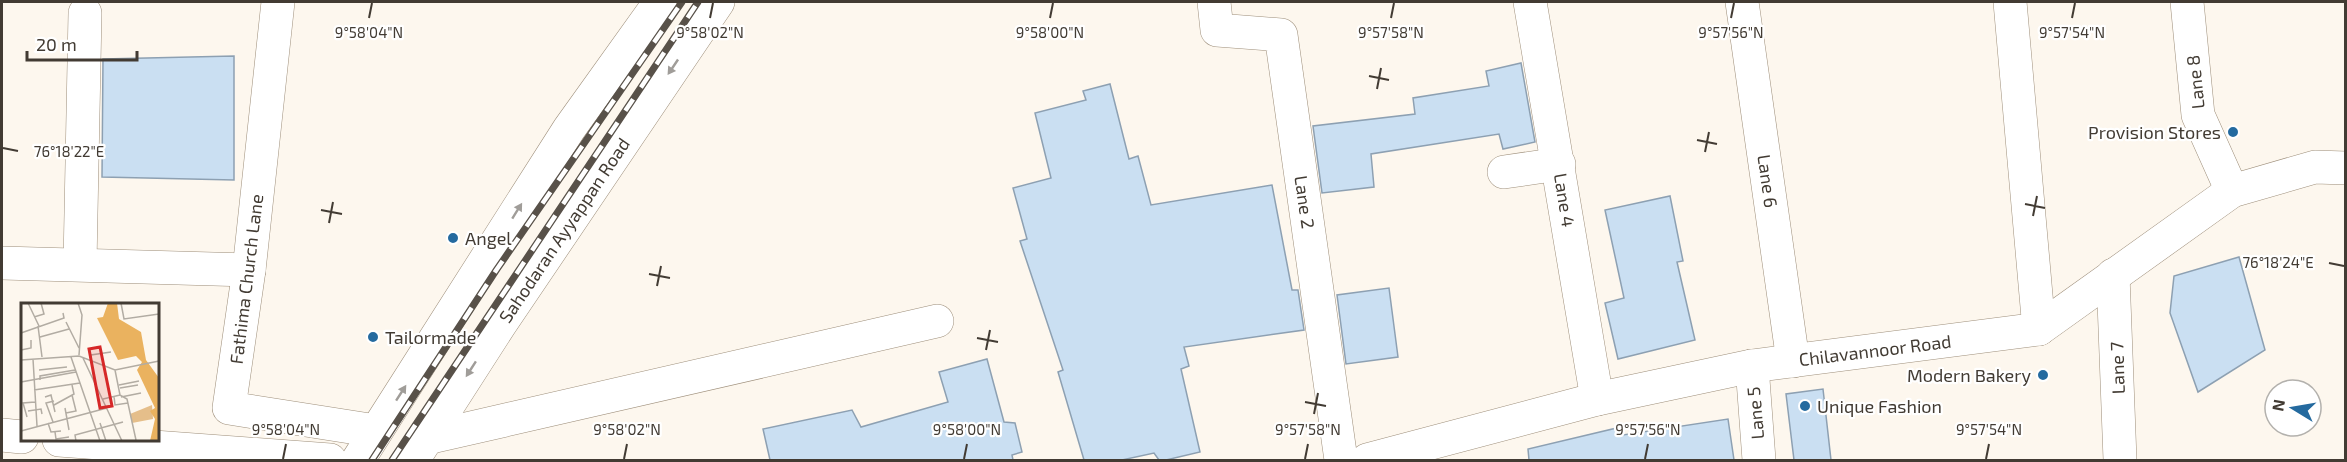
<svg xmlns="http://www.w3.org/2000/svg" width="2347" height="462" font-family="'Exo 2',sans-serif">
<style>
.building{fill:#cadff2;stroke:#8da0b2;stroke-width:1.5}
.lines{fill:none;stroke-linecap:round;stroke-linejoin:round}
.minor-casing{stroke:#9e8f7b;stroke-width:34}
.major-casing{stroke:#9e8f7b;stroke-width:34}
.minor{stroke:#fff;stroke-width:33}
.major{stroke:#fff;stroke-width:33}
.rail-casing{stroke:#585149;stroke-width:7}
.rail{stroke:#fff;stroke-width:4.5;stroke-dasharray:14;stroke-linecap:butt}
.oneway{fill:#a09d99}
.ticks{fill:none;stroke:#423b33;stroke-width:2}
.poi-dot{fill:#246a9f;stroke:#fff;stroke-width:2}
.labels{text-anchor:middle;dominant-baseline:central;stroke-width:4.5;stroke-linejoin:round;paint-order:stroke}
.street-label{font-size:18px;fill:#423b33;stroke:#fff}
.poi-label{font-size:18px;fill:#423b33;stroke:#fff;text-anchor:start}
.inset-road{fill:none;stroke:#b2aca3;stroke-width:1.5}
.view{fill:#d62828;fill-opacity:0.15;stroke:#d62828;stroke-width:3}
.inset-edge{fill:none;stroke:#423b33;stroke-width:3}
.ticks-label{font-size:15px;text-anchor:middle;fill:#423b33;stroke:#fff;stroke-width:4.5;stroke-linejoin:round;paint-order:stroke}
</style>
<rect width="100%" height="100%" fill="#fdf7ee"/>
<!-- building -->
<g class="building">
<polygon points="234,56 234,180 102,177 103,59"/>
<polygon points="1521,63 1535,142 1503,149 1499,134 1371,154 1374,187 1322,193 1313,126 1415,114 1413,98 1489,86 1486,71"/>
<polygon points="1110,84 1129,159 1138,156 1151,205 1272,185 1292,290 1298,290 1304,330 1184,347 1189,366 1181,369 1200,452 1166,460 1159,460 1154,453 1122,460 1084,460 1058,372 1063,370 1020,241 1027,239 1013,188 1051,178 1035,113 1086,100 1083,91"/>
<polygon points="1670,196 1683,261 1677,262 1695,340 1618,359 1605,303 1624,298 1605,210"/>
<polygon points="2239,257 2265,350 2198,392 2170,313 2174,276"/>
<polygon points="1389,288 1398,357 1346,364 1337,295"/>
<polygon points="987,359 1004,422 1015,423 1022,452 1012,455 1013,460 770,460 763,429 852,410 861,427 948,402 939,372"/>
<polygon points="1823,389 1831,460 1794,460 1786,394"/>
<polygon points="1728,419 1734,460 1529,460 1528,449 1621,427 1623,435"/>
</g>
<g class="lines">
<defs>
<g id="minor">
<polyline points="278,2 249,270 229,408 376,431"/>
<polyline points="1214,2 1217,30 1281,35 1341,460"/>
<polyline points="1530,2 1597,399"/>
<polyline points="1742,2 1793,361"/>
<polyline points="2010,2 2039,329"/>
<polyline points="2187,2 2198,115 2232,191"/>
<polyline points="1504,172 1559,164"/>
<polyline points="2,263 249,270"/>
<polyline points="80,264 85,13"/>
<polyline points="2113,275 2120,460"/>
<polyline points="1752,366 1759,460"/>
<polyline points="2,435 22,437"/>
<polyline points="427,438 937,321"/>
<polyline points="59,440 330,460"/>
<polyline points="1367,460 1597,399 1752,366 2039,329 2232,191 2315,167 2346,168"/>
</g>
<g id="major">
<polyline points="358,460 569,129 660,2"/>
<polyline points="413,460 499,326 718,2"/>
</g>
</defs>
<!-- minor casing -->
<use href="#minor" class="minor-casing"/>
<!-- major casing -->
<use href="#major" class="major-casing"/>
<!-- minor -->
<use href="#minor" class="minor"/>
<!-- major -->
<use href="#major" class="major"/>
<defs>
<g id="rail">
<polyline points="372,460 497,269 682,2"/>
<polyline points="392,460 698,2"/>
</g>
</defs>
<!-- rail casing -->
<use href="#rail" class="rail-casing"/>
<!-- rail -->
<use href="#rail" class="rail"/>
</g>
<!-- one-way arrows -->
<defs><path id="oneway-solid" d="M-6-.8H1V-3.2L6.5 0L1 3.2V.8H-6Z" transform="scale(1.5)"/></defs>
<g class="oneway">
<use href="#oneway-solid" transform="translate(673 67) rotate(124)"/>
<use href="#oneway-solid" transform="translate(517 211) rotate(-58)"/>
<use href="#oneway-solid" transform="translate(471 369) rotate(123)"/>
<use href="#oneway-solid" transform="translate(401 393) rotate(-57)"/>
</g>
<!-- ticks -->
<path class="ticks" d="M369 18 372 3M710 18 713 3M1050 18 1053 3M1391 18 1394 3M1731 18 1734 3M2072 18 2075 3M1369 76 1389 80M1377 89 1381 68M1697 140 1717 144M3 148 18 151M1705 152 1709 132M2025 204 2045 208M321 210 342 214M2033 216 2037 196M329 223 333 202M2329 263 2344 266M649 274 670 278M657 286 661 266M977 338 998 342M986 350 990 330M1305 402 1326 406M1314 414 1318 393M283 459 286 444M624 459 627 444M964 459 967 444M1305 459 1308 444M1645 459 1648 444M1986 459 1989 444"/>
<!-- markers -->
<g class="poi-dot">
<circle cx="2233" cy="132" r="6"/>
<circle cx="453" cy="238" r="6"/>
<circle cx="373" cy="337" r="6"/>
<circle cx="2043" cy="375" r="6"/>
<circle cx="1805" cy="406" r="6"/>
</g>
<g class="labels">
<!-- street labels -->
<g class="street-label">
<text transform="translate(2195 82) rotate(-96)">Lane 8</text>
<text transform="translate(1768 181) rotate(82)">Lane 6</text>
<text transform="translate(1565 200) rotate(81)">Lane 4</text>
<text transform="translate(1305 202) rotate(82)">Lane 2</text>
<text transform="translate(564 230) rotate(-56)">Sahodaran Ayyappan Road</text>
<text transform="translate(246 279) rotate(-83)">Fathima Church Lane</text>
<text transform="translate(1875 350) rotate(-7)">Chilavannoor Road</text>
<text transform="translate(2117 368) rotate(-92)">Lane 7</text>
<text transform="translate(1755 413) rotate(-95)">Lane 5</text>
</g>
<!-- poi labels -->
<g class="poi-label">
<text x="2221" y="132" text-anchor="end">Provision Stores</text>
<text x="465" y="238">Angel</text>
<text x="385" y="337">Tailormade</text>
<text x="2031" y="375" text-anchor="end">Modern Bakery</text>
<text x="1817" y="406">Unique Fashion</text>
</g>
</g>
<!-- overview -->
<g transform="translate(21 303)">
<rect width="138" height="138" fill="#fdf7ee"/>
<path d="M131 102 132 116 111 120 109 111Z" fill="#e5be8a"/>
<path d="M87 0H96L98 16 120 29 125 57 138 75V138H129L134 116 129 108 134 105 116 67 121 59 115 53 97 57 76 15 82 14Z" fill="#eab25f"/>
<path class="inset-road" d="M7 0 18 23M57 0 61 12 58 52M100 0 103 16 138 11M13 14 23 11 20 0M45 19 58 45M17 23 21 54M0 30 43 15 42 10M19 34 48 26M0 47 10 45V37M50 54 79 138M62 55 101 138M12 56 16 123M70 56V52L90 49M0 57 58 53 94 67 138 58M18 67 46 64M94 67 99 92M19 77V73L54 67M0 79 55 69M98 82 118 78M99 85 117 82M13 87 59 80M93 93 94 102 107 100M24 94 30 92 34 109M100 94 120 90M82 96 99 92 106 96 115 137M33 102 53 91 51 82M44 105 48 127M7 108 20 106 21 111M45 110 55 108 51 92M6 114 2 100 14 99M32 119 25 100 33 98M27 120 30 129 40 128M79 120 85 138M0 128 86 105M34 129 35 136 48 134M55 138 54 132 102 119"/>
<path class="view" d="M79 44 91 103 79 105 68 46Z"/>
<rect width="138" height="138" class="inset-edge"/>
</g>
<g class="ticks-label">
<text x="369" y="38">9°58'04"N</text>
<text x="710" y="38">9°58'02"N</text>
<text x="1050" y="38">9°58'00"N</text>
<text x="1391" y="38">9°57'58"N</text>
<text x="1731" y="38">9°57'56"N</text>
<text x="2072" y="38">9°57'54"N</text>
<text x="69" y="157">76°18'22"E</text>
<text x="2278" y="268">76°18'24"E</text>
<text x="286" y="435">9°58'04"N</text>
<text x="627" y="435">9°58'02"N</text>
<text x="967" y="435">9°58'00"N</text>
<text x="1308" y="435">9°57'58"N</text>
<text x="1648" y="435">9°57'56"N</text>
<text x="1989" y="435">9°57'54"N</text>
</g>
<!-- border -->
<rect width="2347" height="462" fill="none" stroke="#423b33" stroke-width="6"/>
<!-- north arrow -->
<g transform="translate(2293 408) rotate(281)"><circle r="28" fill="#ffffff" stroke="#b3b1ad" stroke-width="1.5"/>
<path d="M0-4.5L10 22L0 15L-10 22Z" fill="#246a9f"/>
<text y="-9" font-size="16" font-weight="bold" text-anchor="middle" fill="#423b33">N</text>
</g>
<!-- scale -->
<path d="M27 51v9h110v-9" fill="none" stroke="#423b33" stroke-width="3"/>
<text x="36" y="51" font-size="18" fill="#423b33" stroke="#ffffff" stroke-width="4.5" paint-order="stroke">20 m</text>
</svg>
